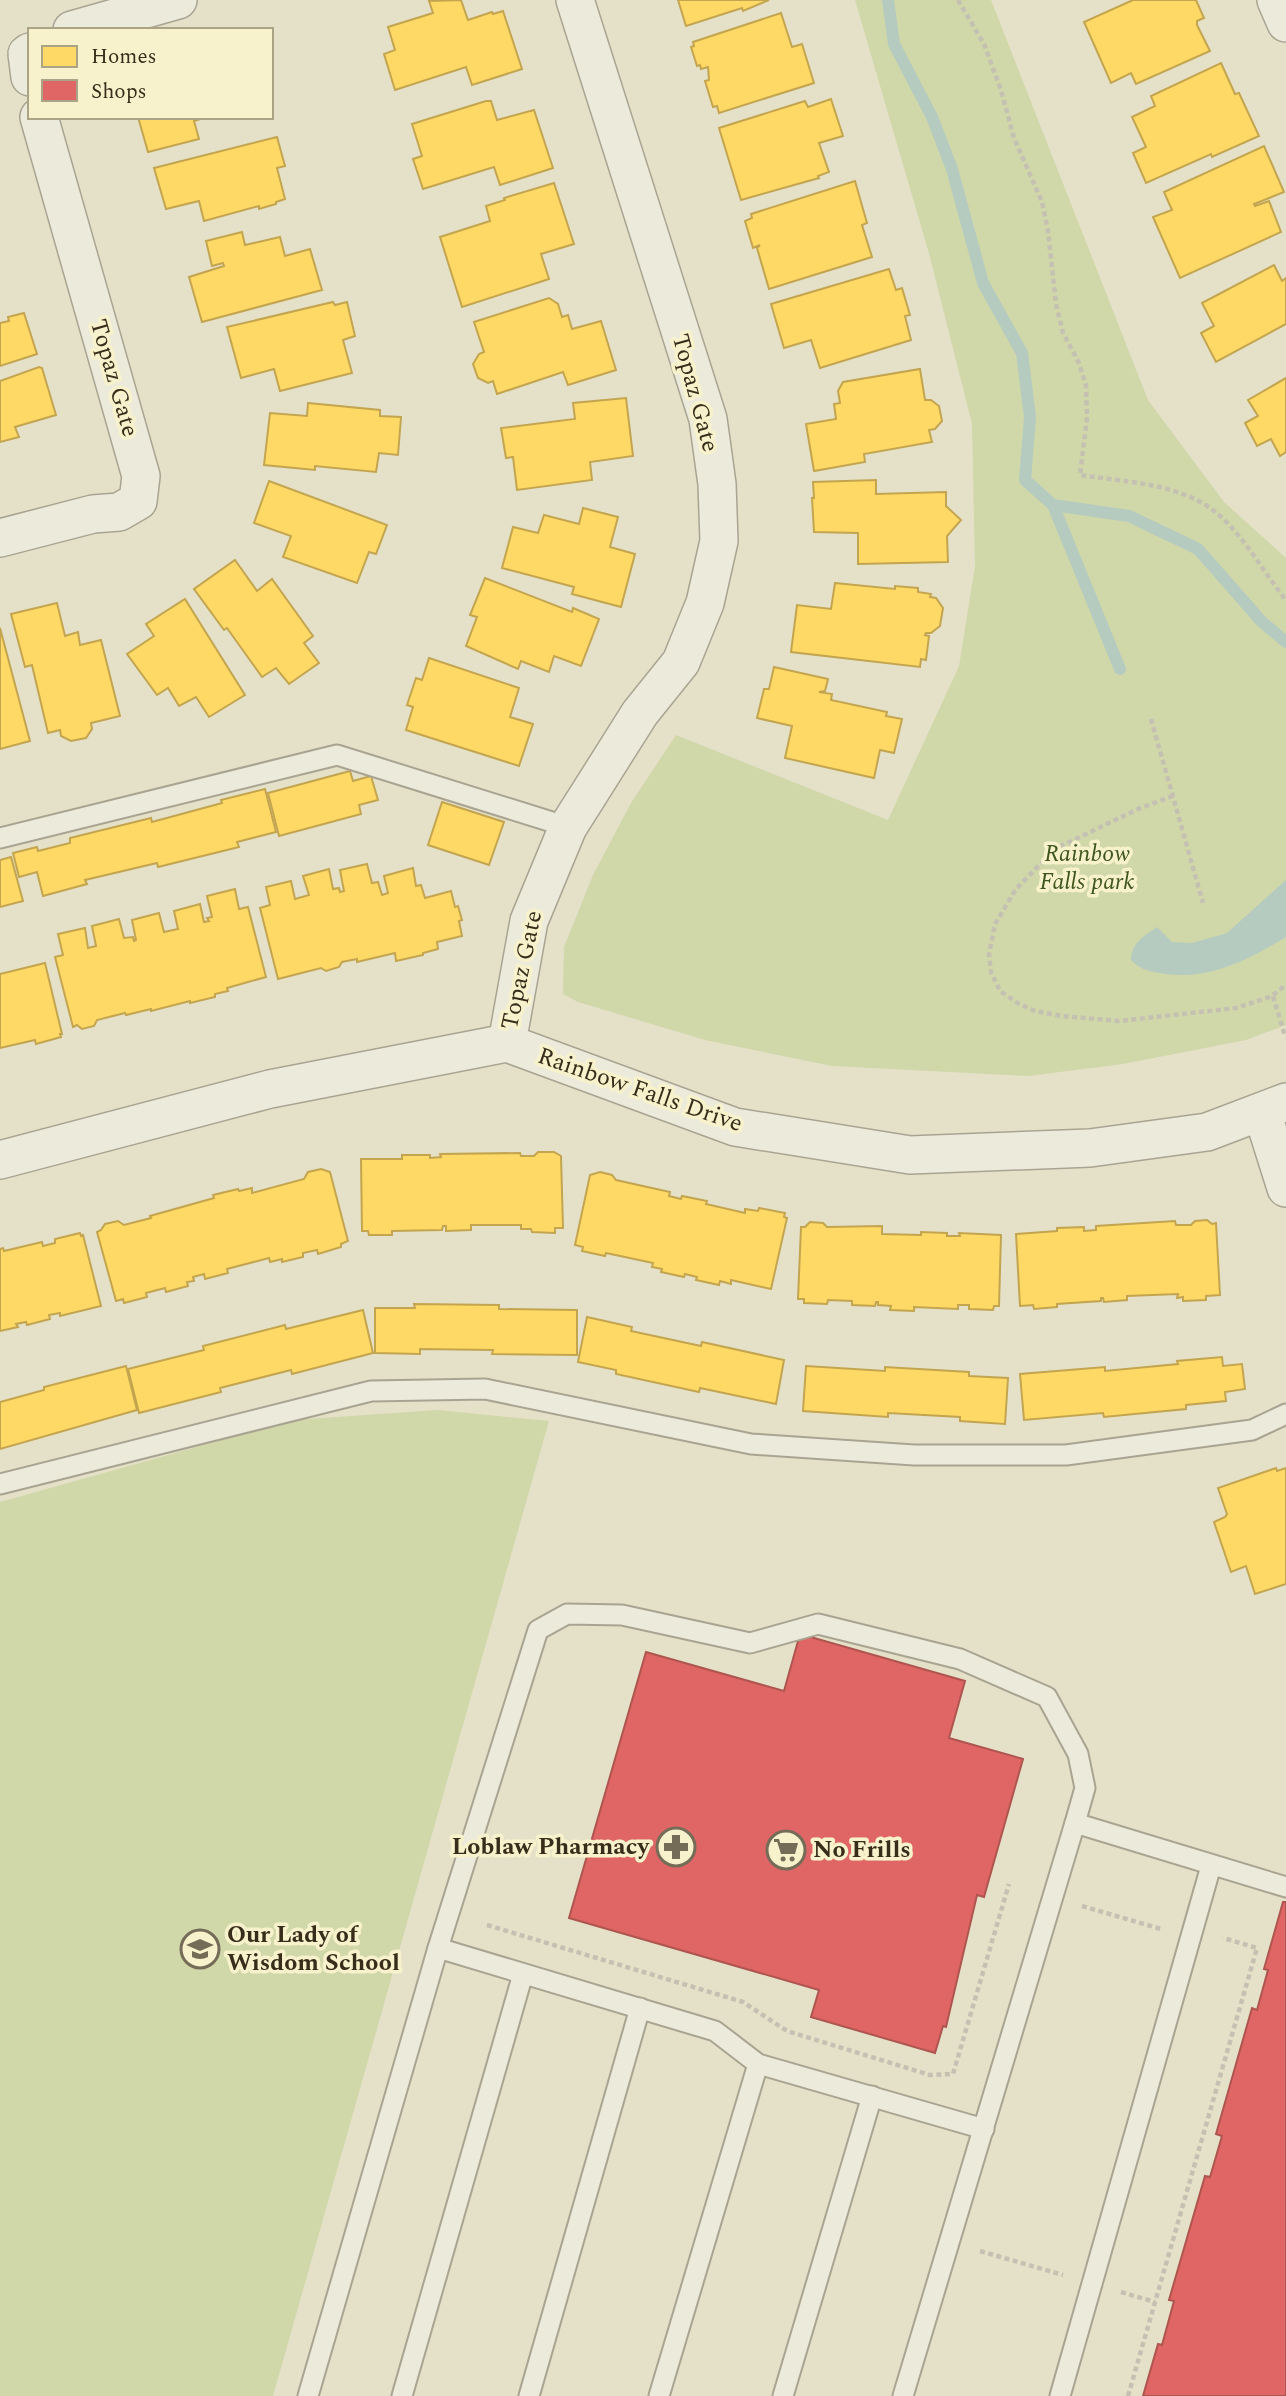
<svg xmlns="http://www.w3.org/2000/svg" width="1286" height="2396" font-family="Spectral,serif">
<style>
.green{fill:#d0d7a9}
.water{fill:#b5cbc0}
.homes{fill:#ffd966;stroke:#c3a54f;stroke-width:2}
.shops{fill:#e06666;stroke:#ae554f;stroke-width:2}
.lines{fill:none;stroke-linecap:round;stroke-linejoin:round}
.stream{stroke:#b5cbc0;stroke-width:12}
.service-casing{stroke:#a9a492;stroke-width:23}
.minor-casing{stroke:#a9a492;stroke-width:40}
.path{stroke:#c4c1b2;stroke-width:4.5;stroke-dasharray:5 3.5;stroke-linecap:butt}
.service{stroke:#eceadb;stroke-width:19}
.minor{stroke:#eceadb;stroke-width:37}
.labels{text-anchor:middle;dominant-baseline:central;stroke-width:7;stroke-linejoin:round;paint-order:stroke}
.street-label{font-size:24px;fill:#382d1a;stroke:#f8f2cc}
.park-label{font-size:24px;font-style:italic;fill:#40561f;stroke:#f8f2cc}
.poi-label{font-size:24px;font-weight:bold;fill:#382d1a;stroke:#f8f2cc;text-anchor:start}
</style>
<rect width="100%" height="100%" fill="#e5e1c8"/>
<!-- green -->
<g class="green">
<polygon points="855,0 991,0 1148,400 1224,502 1286,558 1286,1025 1246,1040 1123,1064 1028,1076 832,1066 705,1040 578,1002 563,994 564,947 593,875 631,803 676,735 888,820 959,666 975,566 972,424 930,257"/>
<polygon points="437,1410 549,1421 273,2396 0,2396 0,1502 294,1420"/>
</g>
<!-- water -->
<path class="water" d="M1286 880V937C1248 960 1210 980 1165 974 1150 971 1142 971 1131 960 1132 942 1143 937 1157 927L1172 942 1192 943 1227 933Z"/>
<!-- homes -->
<g class="homes">
<polygon points="461,0 468,20 492,12 493,14 503,11 522,69 472,85 466,67 395,90 384,54 395,50 388,27 433,13 429,1"/>
<polygon points="678,0 769,0 743,11 742,8 686,26"/>
<polygon points="1133,0 1196,0 1204,18 1197,21 1197,25 1210,51 1136,84 1131,73 1111,83 1084,22"/>
<polygon points="781,13 792,47 802,44 814,83 719,113 717,106 713,107 705,81 709,80 708,67 701,69 700,65 697,66 691,47 694,46 693,42"/>
<polygon points="1221,63 1235,94 1239,93 1259,136 1212,157 1211,154 1146,183 1133,153 1146,147 1132,117 1155,106 1151,96"/>
<polygon points="831,99 843,136 819,143 829,172 818,176 819,178 741,200 719,128 805,101 808,107"/>
<polygon points="486,101 491,101 497,120 534,110 553,168 500,185 494,167 423,189 413,159 422,156 412,124"/>
<polygon points="138,117 207,117 194,121 199,139 148,152"/>
<polygon points="277,137 285,166 277,168 285,199 276,202 276,204 259,209 259,206 204,221 199,201 166,209 154,168"/>
<polygon points="1264,146 1284,192 1254,204 1255,206 1269,201 1281,232 1180,278 1153,217 1172,210 1164,192"/>
<polygon points="855,181 867,223 862,225 872,257 769,289 757,248 760,245 753,248 745,221 752,218 751,214"/>
<polygon points="554,183 574,244 541,254 549,279 462,307 440,237 490,221 486,206 505,200 504,198"/>
<polygon points="242,232 245,245 280,237 285,256 310,249 322,290 202,322 189,277 224,266 223,263 212,266 206,241"/>
<polygon points="1274,265 1282,281 1286,278 1286,324 1216,362 1201,333 1214,326 1202,303"/>
<polygon points="889,269 896,290 902,288 910,315 905,316 911,340 820,368 811,340 784,348 771,304"/>
<polygon points="549,298 558,304 562,317 568,315 572,329 601,321 616,370 568,385 563,372 497,394 493,381 488,383 478,378 473,364 479,354 484,352 474,322"/>
<polygon points="333,302 335,305 347,302 355,336 343,340 352,373 280,391 274,369 241,378 227,327"/>
<polygon points="24,313 37,354 0,366 0,323 9,321 8,317"/>
<polygon points="39,367 42,368 56,415 15,427 19,437 0,442 0,381"/>
<polygon points="920,369 925,400 931,400 939,406 942,421 935,429 929,430 932,442 864,454 865,462 814,471 806,424 836,419 834,404 840,403 838,391 843,382"/>
<polygon points="1286,378 1286,452 1280,456 1271,439 1257,446 1245,423 1258,416 1248,400"/>
<polygon points="626,398 633,456 590,462 592,480 517,490 513,457 506,458 501,428 575,419 573,403"/>
<polygon points="308,403 380,410 380,416 401,417 398,455 379,453 376,472 315,466 315,470 264,465 270,413 307,416"/>
<polygon points="876,480 876,494 946,492 946,506 961,520 947,536 948,562 858,564 858,533 814,532 812,498 814,498 813,482"/>
<polygon points="269,481 387,525 376,554 369,552 357,583 283,557 291,536 254,523"/>
<polygon points="583,508 618,517 610,547 635,554 621,607 572,594 574,587 502,568 513,527 538,533 544,515 579,524"/>
<polygon points="235,560 257,591 272,579 313,636 304,643 319,663 289,684 276,668 262,677 227,628 224,630 194,589"/>
<polygon points="485,578 572,612 573,608 599,619 581,666 554,656 549,672 521,661 518,669 466,646 477,617 470,615"/>
<polygon points="835,583 895,589 895,586 918,588 918,592 931,594 930,597 936,598 943,608 940,626 931,633 926,633 925,635 929,636 926,660 921,659 920,667 791,652 797,605 831,609"/>
<polygon points="185,599 245,695 209,717 196,697 179,706 168,688 157,695 127,654 154,636 146,624"/>
<polygon points="57,603 65,636 78,632 80,645 101,640 120,716 91,723 92,729 86,738 71,741 61,736 60,730 48,733 32,665 25,667 11,614"/>
<polygon points="0,628 30,741 0,749"/>
<polygon points="429,658 519,688 510,717 533,724 519,766 406,730 413,707 407,705 416,678 422,680"/>
<polygon points="774,667 828,679 825,691 819,692 832,694 831,700 887,712 886,716 902,719 894,753 880,750 874,778 785,758 792,726 757,718 764,689 769,689"/>
<polygon points="350,771 353,781 371,776 378,800 359,805 361,814 279,836 268,793"/>
<polygon points="265,789 276,832 237,842 239,847 158,867 157,863 85,880 87,884 43,896 37,872 19,877 13,853 37,847 38,851 70,843 70,838 151,818 152,822 222,803 221,800"/>
<polygon points="442,802 504,822 489,865 428,845"/>
<polygon points="11,857 23,901 0,907 0,860"/>
<polygon points="367,864 372,883 378,882 382,895 388,893 384,876 413,868 416,886 421,885 425,898 451,891 455,907 458,906 462,920 459,921 462,936 437,942 438,949 423,953 423,955 396,961 395,953 357,962 357,959 342,962 339,967 326,971 321,968 278,979 260,908 270,905 266,887 291,881 295,899 309,895 303,876 329,869 333,889 339,888 340,892 344,891 340,870"/>
<polygon points="235,889 239,909 248,907 266,977 227,988 228,991 215,994 215,997 190,1003 190,1001 151,1011 151,1009 126,1015 125,1013 97,1020 94,1026 82,1029 77,1025 73,1027 55,957 63,955 58,934 85,928 88,948 96,946 92,926 119,919 124,938 133,937 134,941 136,940 132,920 159,913 164,932 178,929 174,911 200,904 204,922 209,921 207,918 212,917 207,896"/>
<polygon points="45,963 62,1034 60,1034 61,1037 36,1044 35,1040 0,1048 0,974"/>
<polygon points="538,1152 554,1152 561,1156 563,1228 555,1228 555,1233 532,1232 531,1229 521,1229 521,1225 471,1225 471,1230 446,1231 446,1226 443,1226 442,1230 392,1231 392,1235 369,1235 368,1231 362,1231 361,1159 402,1159 402,1155 430,1155 430,1158 441,1157 440,1154 520,1153 521,1156 534,1156"/>
<polygon points="321,1169 330,1172 348,1241 341,1244 341,1247 318,1254 317,1250 303,1253 303,1257 282,1262 282,1259 270,1262 269,1258 227,1269 228,1273 205,1279 204,1274 193,1277 194,1281 187,1282 188,1286 166,1292 165,1288 146,1293 147,1297 124,1303 123,1299 116,1301 97,1232 101,1230 105,1224 118,1221 124,1225 151,1218 150,1216 214,1198 213,1195 238,1189 239,1191 252,1188 252,1193 304,1179 308,1172"/>
<polygon points="600,1172 612,1175 616,1180 670,1192 669,1196 681,1199 682,1196 707,1201 706,1204 745,1213 745,1209 758,1211 759,1208 785,1213 784,1217 787,1218 771,1289 731,1280 731,1284 720,1281 719,1285 696,1280 697,1277 685,1274 684,1277 661,1272 662,1269 652,1267 653,1263 606,1253 605,1256 582,1251 583,1247 575,1245 590,1175"/>
<polygon points="1207,1220 1212,1224 1216,1223 1220,1295 1206,1296 1206,1300 1183,1301 1183,1297 1177,1298 1178,1294 1127,1296 1127,1300 1104,1302 1103,1298 1101,1298 1101,1301 1057,1304 1057,1307 1034,1309 1033,1305 1020,1306 1016,1234 1057,1231 1057,1228 1084,1227 1084,1231 1096,1230 1096,1226 1175,1221 1176,1225 1191,1225 1195,1221"/>
<polygon points="810,1222 823,1223 827,1227 882,1226 882,1234 921,1235 921,1232 947,1233 947,1236 960,1236 959,1233 1001,1235 999,1306 994,1306 993,1310 969,1309 969,1305 958,1305 958,1309 914,1307 914,1311 890,1310 891,1306 878,1305 878,1302 876,1302 875,1306 852,1305 852,1301 828,1300 827,1304 804,1303 804,1299 798,1299 801,1227 805,1227"/>
<polygon points="80,1233 81,1236 83,1235 101,1306 60,1316 60,1313 49,1315 50,1319 27,1325 26,1322 16,1324 18,1327 0,1331 0,1249 3,1248 4,1251 42,1242 43,1246 55,1243 55,1239"/>
<polygon points="414,1304 499,1305 499,1309 577,1310 577,1355 492,1354 493,1350 420,1349 420,1354 375,1353 375,1308 415,1308"/>
<polygon points="363,1310 373,1353 292,1374 291,1370 220,1388 221,1392 139,1413 128,1369 204,1350 203,1346 285,1325 286,1329"/>
<polygon points="587,1317 632,1327 631,1331 701,1346 702,1342 784,1360 776,1404 700,1388 699,1392 616,1374 616,1370 578,1362"/>
<polygon points="1222,1357 1223,1366 1242,1364 1245,1389 1225,1392 1226,1401 1186,1405 1186,1409 1104,1417 1103,1413 1024,1420 1020,1374 1105,1367 1105,1371 1178,1364 1177,1361"/>
<polygon points="126,1366 137,1410 0,1449 0,1402 44,1390 44,1387"/>
<polygon points="806,1366 885,1371 885,1367 969,1372 969,1376 1008,1378 1005,1424 960,1421 960,1417 888,1413 888,1417 803,1411"/>
<polygon points="1276,1468 1277,1471 1286,1468 1286,1584 1255,1594 1246,1566 1231,1572 1214,1522 1225,1517 1227,1514 1218,1488"/>
</g>
<!-- shops -->
<g class="shops">
<polygon points="800,1634 965,1681 949,1738 1023,1759 984,1897 977,1895 946,2027 943,2026 935,2053 811,2017 819,1990 569,1918 646,1652 784,1691"/>
<polygon points="1283,1902 1286,1902 1286,2396 1143,2396 1158,2344 1162,2345 1174,2301 1169,2300 1205,2176 1210,2177 1222,2136 1216,2134 1252,2008 1257,2010 1268,1970 1264,1969"/>
</g>
<g class="lines">
<!-- stream -->
<g class="stream">
<polyline points="888,0 894,44 932,117 952,169 983,283 1022,353 1030,417 1025,480 1053,505 1129,516 1198,549 1262,622 1286,642"/>
<polyline points="1053,505 1120,669"/>
</g>
<defs>
<g id="service">
<polyline points="0,838 337,755 568,827"/>
<polyline points="0,1484 371,1391 485,1389 751,1444 914,1455 1066,1455 1252,1430 1286,1414"/>
<polyline points="438,1948 538,1630 567,1614 622,1615 750,1643 818,1624 960,1659 1047,1697 1078,1754 1085,1788 1075,1823"/>
<polyline points="308,2396 438,1948 715,2031 758,2064 984,2129"/>
<polyline points="402,2396 523,1974"/>
<polyline points="529,2396 640,2008"/>
<polyline points="659,2396 758,2064"/>
<polyline points="783,2396 872,2096"/>
<polyline points="903,2396 1075,1823 1286,1887"/>
<polyline points="1060,2396 1211,1866"/>
</g>
<g id="minor">
<polyline points="1276,0 1286,23"/>
<polyline points="72,30 178,0"/>
<polyline points="30,52 27,54 30,77"/>
<polyline points="0,538 93,514 119,512 138,501 141,476 39,117"/>
<polyline points="507,1043 529,921 568,827 640,713 681,662 705,603 719,541 717,484 708,419 575,0"/>
<polyline points="1262,1112 1286,1188"/>
<polyline points="0,1160 270,1089 507,1043 735,1127 910,1155 1090,1148 1207,1132 1286,1102"/>
</g>
</defs>
<!-- service casing -->
<use href="#service" class="service-casing"/>
<!-- minor casing -->
<use href="#minor" class="minor-casing"/>
<!-- path -->
<g class="path">
<path d="M958 0 984 44 1001 90 1014 138 1042 202 1048 231 1056 304 1063 333 1078 361 1086 385 1087 418 1080 475C1125 482 1183 483 1219 515 1246 539 1264 573 1286 600"/>
<polyline points="1151,719 1203,903"/>
<polyline points="1173,796 1138,809 1055,849 1016,889 995,924 989,954 991,972 1000,991 1019,1004 1035,1011 1062,1016 1119,1021 1236,1008 1273,996 1285,1036"/>
<polyline points="1273,995 1286,985"/>
<polyline points="1082,1906 1161,1929"/>
<polyline points="487,1925 743,2002 787,2031 930,2075 953,2074 1009,1884"/>
<polyline points="980,2251 1063,2275"/>
<polyline points="1121,2292 1155,2302"/>
<polyline points="1128,2396 1257,1948 1223,1938"/>
</g>
<!-- service -->
<use href="#service" class="service"/>
<!-- minor -->
<use href="#minor" class="minor"/>
</g>
<!-- icons -->
<defs>
<symbol id="pharmacy-ring" viewBox="-11 -11 22 22"><circle r="9.5" fill="#f8f2cc" stroke="#756c57" stroke-width="1.5"/><path d="M-2-6h4v4h4v4h-4v4h-4v-4h-4v-4h4Z" fill="#756c57"/></symbol>
<symbol id="supermarket-ring" viewBox="-11 -11 22 22"><circle r="9.5" fill="#f8f2cc" stroke="#756c57" stroke-width="1.5"/><path d="M-6-5.5h2.5l.6 2H6L4.5 2H-2.5L-4.4-4H-6ZM-1.5 3.2a1.3 1.3 0 1 0 .1 0ZM3 3.2a1.3 1.3 0 1 0 .1 0Z" fill="#756c57"/></symbol>
<symbol id="school-ring" viewBox="-11 -11 22 22"><circle r="9.5" fill="#f8f2cc" stroke="#756c57" stroke-width="1.5"/><path d="M0-5L7-2L0 1L-7-2ZM-4 1L0 2.5L4 1V4Q0 6-4 4Z" fill="#756c57"/></symbol>
</defs>
<g fill-rule="evenodd">
<use href="#pharmacy-ring" x="654" y="1825" width="44" height="44"/>
<use href="#supermarket-ring" x="764" y="1828" width="44" height="44"/>
<use href="#school-ring" x="178" y="1927" width="44" height="44"/>
</g>
<g class="labels">
<!-- street labels -->
<g class="street-label">
<text transform="translate(114 378) rotate(74)">Topaz Gate</text>
<text transform="translate(695 393) rotate(75)">Topaz Gate</text>
<text transform="translate(522 970) rotate(-78)">Topaz Gate</text>
<text transform="translate(640 1090) rotate(19)">Rainbow Falls Drive</text>
</g>
<!-- park labels -->
<g class="park-label">
<text x="1087" y="854">Rainbow<tspan x="1087" dy="28">Falls park</tspan></text>
</g>
<!-- poi labels -->
<g class="poi-label">
<text x="649" y="1847" text-anchor="end">Loblaw Pharmacy</text>
<text x="813" y="1850">No Frills</text>
<text x="227" y="1935">Our Lady of<tspan x="227" dy="28">Wisdom School</tspan></text>
</g>
</g>
<!-- legend -->
<rect x="28" y="28" width="245" height="91" fill="#f8f2cc" stroke="#aba385" stroke-width="2"/>
<rect x="42" y="46" width="35" height="21" fill="#ffd966" stroke="#aba385" stroke-width="2"/>
<text x="91" y="63" font-size="21" fill="#382d1a">Homes</text>
<rect x="42" y="80" width="35" height="21" fill="#e06666" stroke="#aba385" stroke-width="2"/>
<text x="91" y="98" font-size="21" fill="#382d1a">Shops</text>
</svg>
